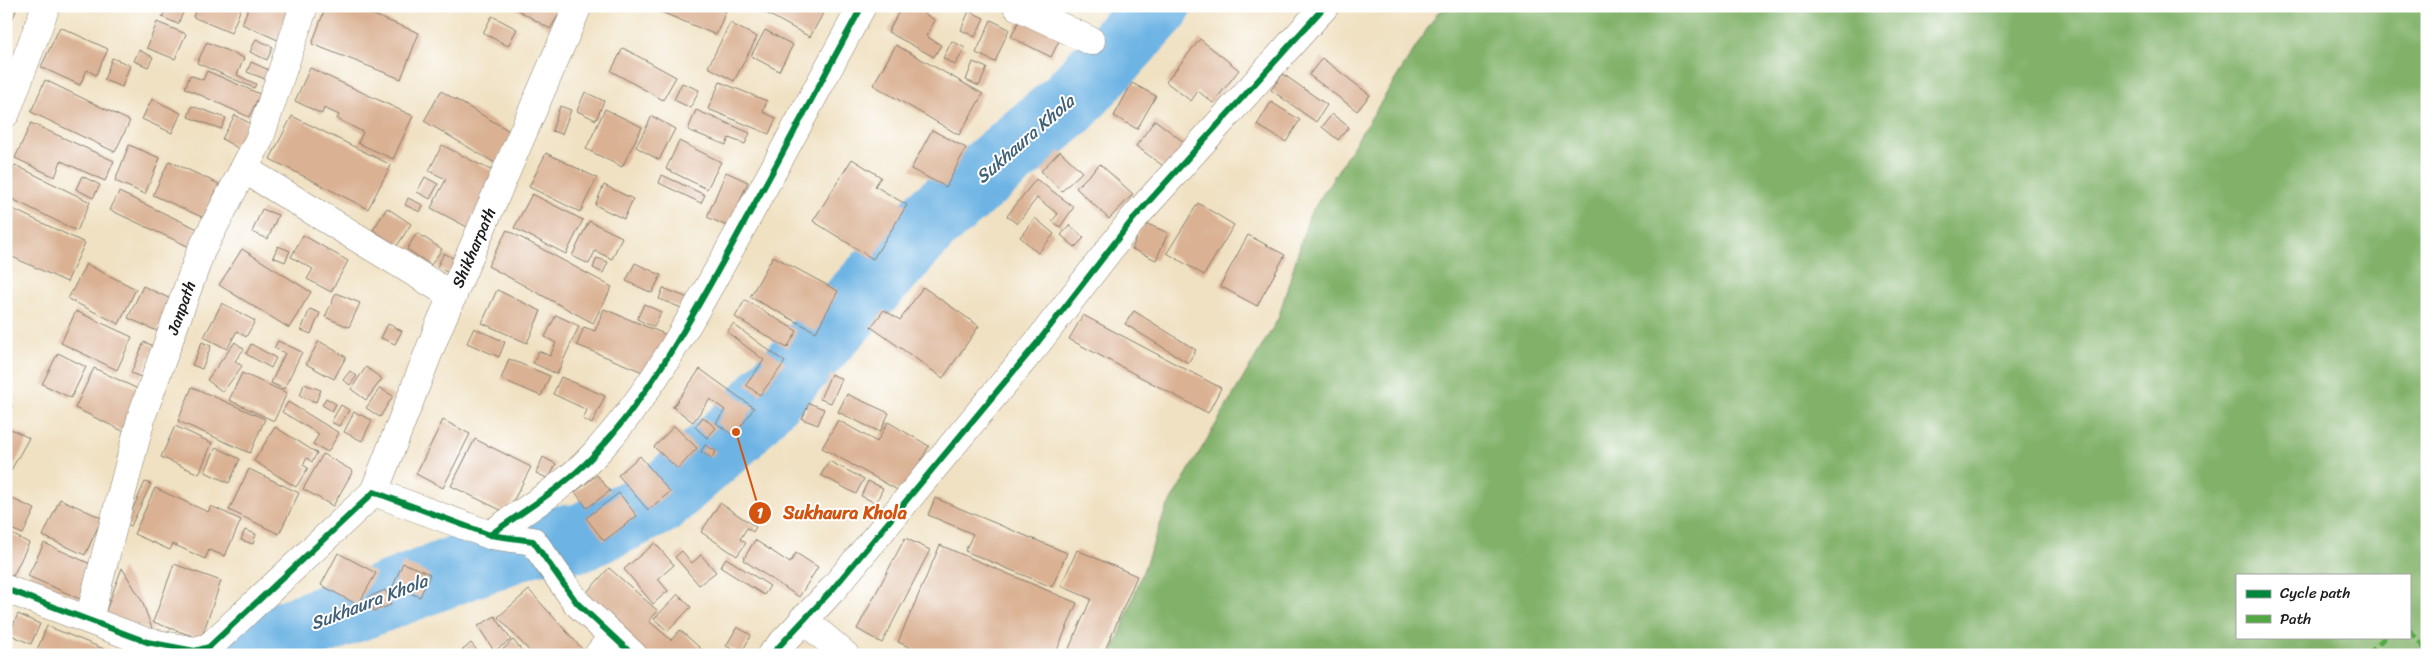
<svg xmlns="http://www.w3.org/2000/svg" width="2433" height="661" font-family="Sriracha,sans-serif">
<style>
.forest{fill:#82b26b;stroke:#4f6744;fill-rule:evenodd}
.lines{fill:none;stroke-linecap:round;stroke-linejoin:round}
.river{stroke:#6db4e4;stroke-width:68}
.building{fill:#dab193}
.minor-casing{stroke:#867e6f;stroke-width:29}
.minor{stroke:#fff;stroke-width:28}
.quiet{stroke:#52a943;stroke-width:5;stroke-dasharray:10 5;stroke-linecap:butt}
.cycleway-casing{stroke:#fff;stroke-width:9}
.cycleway{stroke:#00873e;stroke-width:6}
.labels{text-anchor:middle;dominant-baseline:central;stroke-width:4;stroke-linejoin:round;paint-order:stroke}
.street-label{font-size:16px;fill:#1c1c1c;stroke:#fff}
.water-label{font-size:18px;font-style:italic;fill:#406076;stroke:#fff}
.leader{fill:none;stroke:#d4530e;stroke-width:2}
.callout-dot{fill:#d4530e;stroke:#fff;stroke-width:2}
.mark-label{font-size:15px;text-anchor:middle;font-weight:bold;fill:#fff}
.callout-label{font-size:18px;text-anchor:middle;font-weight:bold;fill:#d4530e;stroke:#fff;stroke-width:4;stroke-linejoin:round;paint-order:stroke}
</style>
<rect width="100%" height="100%" fill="#fff"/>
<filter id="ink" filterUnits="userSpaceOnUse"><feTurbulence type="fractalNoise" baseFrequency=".02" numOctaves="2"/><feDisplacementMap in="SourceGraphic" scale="10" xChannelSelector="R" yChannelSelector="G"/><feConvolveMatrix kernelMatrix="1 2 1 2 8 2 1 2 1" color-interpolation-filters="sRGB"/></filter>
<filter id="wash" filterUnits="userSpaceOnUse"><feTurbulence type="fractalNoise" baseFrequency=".0096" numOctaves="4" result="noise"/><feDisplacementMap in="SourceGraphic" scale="20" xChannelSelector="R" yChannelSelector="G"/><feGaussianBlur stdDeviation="1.12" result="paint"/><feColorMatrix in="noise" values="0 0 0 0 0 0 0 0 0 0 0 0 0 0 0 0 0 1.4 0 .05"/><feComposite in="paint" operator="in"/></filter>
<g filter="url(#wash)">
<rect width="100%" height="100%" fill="#f0e1c2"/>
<!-- forest -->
<path class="forest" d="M1459 6H2427V655H1112L1166 509 1278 319 1309 216 1438 12ZM2237 575H2409V637H2237Z"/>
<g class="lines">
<!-- river -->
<polyline class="river" points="238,655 241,651 533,541 580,538 657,502 736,432 931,220 1068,104 1157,6"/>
</g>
<g id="blocks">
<!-- building -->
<g class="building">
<polygon points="6,6 18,6 12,20 6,18"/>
<polygon points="168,6 185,8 178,24 162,17"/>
<polygon points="197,6 242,6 231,33 193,17"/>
<polygon points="249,6 295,6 280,41 242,24"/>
<polygon points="326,6 351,6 419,33 401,79 312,44"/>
<polygon points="511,6 564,6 550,29"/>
<polygon points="661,6 728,6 716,35 659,11"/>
<polygon points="753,6 827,6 810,37"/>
<polygon points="902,6 911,6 935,20 926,36 941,45 934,57 888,32"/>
<polygon points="969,11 984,18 975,37 961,30"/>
<polygon points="1022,15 1062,35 1051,57 1011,37"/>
<polygon points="492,16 517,29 508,46 483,33"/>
<polygon points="991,20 1009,29 995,62 976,53"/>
<polygon points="157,22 186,34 175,59 147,48"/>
<polygon points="730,23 757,37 734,81 708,67"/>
<polygon points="60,27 108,49 96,75 87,70 80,85 41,67"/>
<polygon points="765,30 793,45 779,71 751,56"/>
<polygon points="256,39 273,47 267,60 250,52"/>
<polygon points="1200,39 1239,70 1213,103 1198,91 1191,101 1166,82"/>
<polygon points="952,41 965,48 955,65 943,58"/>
<polygon points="207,42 244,58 237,75 256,84 254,88 197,63"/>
<polygon points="896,45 983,94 959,135 873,85"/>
<polygon points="623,48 676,77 663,100 611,71"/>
<polygon points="139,50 153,57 148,67 134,61"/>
<polygon points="112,58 130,65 122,87 104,80"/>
<polygon points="1322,58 1370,95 1357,111 1309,75"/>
<polygon points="251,62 269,70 265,79 247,72"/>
<polygon points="973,62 987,68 979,86 966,80"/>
<polygon points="310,68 413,116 393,159 358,143 363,132 337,119 339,115 324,108 322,114 295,101"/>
<polygon points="207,71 260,94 249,117 185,88 190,75 203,80"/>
<polygon points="1283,74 1327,105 1316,122 1271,90"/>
<polygon points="45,80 130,121 115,152 31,112"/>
<polygon points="720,82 767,101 763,112 776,118 769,134 708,109"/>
<polygon points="682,83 699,90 691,108 674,100"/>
<polygon points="1132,83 1156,96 1137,129 1114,116"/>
<polygon points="441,91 513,133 495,163 424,121"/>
<polygon points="585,92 604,101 596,120 577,111"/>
<polygon points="152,99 181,113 172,133 142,119"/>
<polygon points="1271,102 1300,120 1286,142 1257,125"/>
<polygon points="192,106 226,118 221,129 188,117"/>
<polygon points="560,106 571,110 562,134 552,131"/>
<polygon points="605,109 642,127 622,167 586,149"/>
<polygon points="696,110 750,133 745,144 729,138 726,145 688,130"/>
<polygon points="1332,114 1349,127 1338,140 1322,127"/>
<polygon points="235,115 256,127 243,151 222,139"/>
<polygon points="292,116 391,165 368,209 270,159"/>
<polygon points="652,116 675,129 659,160 636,147"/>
<polygon points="1155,120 1189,146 1170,171 1136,146"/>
<polygon points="31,123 114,161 105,181 61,161 55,177 15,158"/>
<polygon points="932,130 966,148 946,187 911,169"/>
<polygon points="679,141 721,162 707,189 666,169"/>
<polygon points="129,145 160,158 145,194 115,181"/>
<polygon points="442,145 500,175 471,229 431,208 446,179 429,171"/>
<polygon points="1060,151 1082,172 1062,191 1041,171"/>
<polygon points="546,153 597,178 580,212 529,187"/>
<polygon points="852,159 881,177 875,186 907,205 873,259 813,221"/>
<polygon points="169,161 219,184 204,218 153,195"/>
<polygon points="1100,164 1133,194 1109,219 1076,188"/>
<polygon points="15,165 90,202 77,231 6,196 6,183"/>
<polygon points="726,172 748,182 729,227 707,217"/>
<polygon points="662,175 705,195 701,203 659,183"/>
<polygon points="82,176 100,185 93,198 76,189"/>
<polygon points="425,177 438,184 430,199 417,192"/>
<polygon points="1036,179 1074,207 1060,227 1052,221 1058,214 1037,198 1017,224 1007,216"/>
<polygon points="604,185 633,199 624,219 595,205"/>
<polygon points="119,192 202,231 194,249 110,210"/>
<polygon points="532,194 583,220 566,254 514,228"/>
<polygon points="408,198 423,205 420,212 405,205"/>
<polygon points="1198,203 1234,225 1204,275 1167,253"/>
<polygon points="6,206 85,243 67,282 6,254"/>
<polygon points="387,208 411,224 397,246 373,230"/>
<polygon points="262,209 278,215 268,239 252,232"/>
<polygon points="1035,218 1054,234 1038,253 1020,237"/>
<polygon points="589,221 622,237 612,259 595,251 589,264 572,256"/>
<polygon points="1143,222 1168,233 1156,260 1132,249"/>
<polygon points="1070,225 1084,238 1075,247 1061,235"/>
<polygon points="507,230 612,287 593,323 488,266"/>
<polygon points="417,233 442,249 431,265 407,249"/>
<polygon points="303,235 348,261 331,292 307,279 313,269 291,257"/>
<polygon points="1248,235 1285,255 1257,306 1220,286"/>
<polygon points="278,246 290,251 285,262 273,257"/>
<polygon points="242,249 311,292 289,328 219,285"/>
<polygon points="444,253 458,261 451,274 437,267"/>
<polygon points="773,256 838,291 816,332 750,297"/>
<polygon points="597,258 608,262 603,273 593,268"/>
<polygon points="635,263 661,275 652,293 626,281"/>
<polygon points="86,264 136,289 119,324 68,299"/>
<polygon points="143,286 171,299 157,331 128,318"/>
<polygon points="923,287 979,326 943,378 871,327 884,310 900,320"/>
<polygon points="663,288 688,298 684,309 659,299"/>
<polygon points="497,290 541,311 527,343 482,323"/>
<polygon points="336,293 360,303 349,327 325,317"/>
<polygon points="745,300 797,331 787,348 735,317"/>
<polygon points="222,303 255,321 246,337 237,331 227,349 204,337"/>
<polygon points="644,304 661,312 654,327 637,319"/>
<polygon points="310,309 320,313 311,334 301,330"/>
<polygon points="604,309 667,335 650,375 577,345 584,327 595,331"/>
<polygon points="76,311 132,337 117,370 61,343"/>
<polygon points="1134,311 1196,350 1188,363 1125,324"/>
<polygon points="556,315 579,326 557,374 533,363 539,351 550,356 556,343 545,337"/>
<polygon points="1083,315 1221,388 1208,413 1069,339"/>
<polygon points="388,324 402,331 395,344 381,338"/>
<polygon points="733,324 785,362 760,395 746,385 764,360 727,332"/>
<polygon points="474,328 505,342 499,357 467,343"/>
<polygon points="278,341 302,352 284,389 271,383 285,353 274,348"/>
<polygon points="319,341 346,357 334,379 306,364"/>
<polygon points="144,342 154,346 141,377 131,373"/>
<polygon points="202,342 211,346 202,369 192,365"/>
<polygon points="235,342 244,349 235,361 242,366 223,392 207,380"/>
<polygon points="251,344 276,358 271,368 246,354"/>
<polygon points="58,353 86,367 71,398 42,384"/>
<polygon points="509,359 550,376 541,396 501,379"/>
<polygon points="366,367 382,379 366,400 351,389"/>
<polygon points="94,368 144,392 125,432 75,408"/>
<polygon points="700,369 754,408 734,436 716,423 725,410 710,399 693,422 673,407"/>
<polygon points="350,371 357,376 350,385 343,380"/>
<polygon points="242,373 287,393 274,421 229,400"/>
<polygon points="831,374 842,379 831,403 820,399"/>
<polygon points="561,377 605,396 592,424 583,419 587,410 553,394"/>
<polygon points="304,384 321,390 316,402 300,396"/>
<polygon points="192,387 265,419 250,453 178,421"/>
<polygon points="380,388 393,396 380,417 366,408"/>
<polygon points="847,394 889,413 880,432 838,412"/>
<polygon points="326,398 336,404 332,411 322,405"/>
<polygon points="288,402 339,433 328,452 313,444 319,434 282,412"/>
<polygon points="6,403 12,406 10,413 6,412"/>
<polygon points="809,403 824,409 818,425 802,419"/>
<polygon points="341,405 349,410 339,426 331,422"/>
<polygon points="354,412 372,420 362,441 344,432"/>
<polygon points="703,417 716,428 707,438 695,427"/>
<polygon points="443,420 470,434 443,488 416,474"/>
<polygon points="838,420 877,442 888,422 929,446 903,493 822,448"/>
<polygon points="175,426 212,443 199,474 161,457"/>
<polygon points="674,426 697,448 678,469 654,447"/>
<polygon points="7,427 29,438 6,479 6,429"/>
<polygon points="275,427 317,453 312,462 307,458 303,465 308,468 296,487 254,461"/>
<polygon points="475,439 531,467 507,513 451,486"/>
<polygon points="705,445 716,451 712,458 701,452"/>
<polygon points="216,447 240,459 229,483 205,472"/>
<polygon points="323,454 353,471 333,506 303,489"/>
<polygon points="640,456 670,492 648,510 618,475"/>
<polygon points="543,457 556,464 549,479 536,473"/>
<polygon points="829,461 864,479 856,494 821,475"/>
<polygon points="249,469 299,493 279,534 229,510"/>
<polygon points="597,475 610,491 587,508 575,492"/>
<polygon points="868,481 883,488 876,503 861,496"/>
<polygon points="145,482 151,484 131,526 126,524"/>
<polygon points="155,488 208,512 211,506 241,520 225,556 209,550 205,559 173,544 170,550 134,534"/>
<polygon points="619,493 637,516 604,541 586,518"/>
<polygon points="6,496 35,509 23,534 6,527"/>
<polygon points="935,498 1067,553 1052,587 965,551 973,534 928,515"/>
<polygon points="60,499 102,518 85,555 43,536"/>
<polygon points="720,503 756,527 753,532 747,528 740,539 746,543 737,556 701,532"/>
<polygon points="245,530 256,534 253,544 241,540"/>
<polygon points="6,531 29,543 13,576 6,572"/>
<polygon points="905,538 930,550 882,643 857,629"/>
<polygon points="755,540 790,563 796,553 818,567 799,597 743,560"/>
<polygon points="44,543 95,566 80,599 28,576"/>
<polygon points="655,543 674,565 658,579 668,591 653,604 624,569"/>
<polygon points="940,545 1077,603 1055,655 926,655 898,642"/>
<polygon points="1077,550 1137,576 1103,655 1066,655 1091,599 1061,586"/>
<polygon points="682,551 692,563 701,555 716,572 699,585 675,557"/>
<polygon points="338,553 376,573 358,605 321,585"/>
<polygon points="726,558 770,586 764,595 720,567"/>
<polygon points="403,563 430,574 420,597 393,586"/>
<polygon points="174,564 221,581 201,639 153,622"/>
<polygon points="122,568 142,601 153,631 105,613"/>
<polygon points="609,568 658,611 649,621 671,640 680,630 708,655 642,655 580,600"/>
<polygon points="385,590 391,605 374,611 369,597"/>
<polygon points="529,590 584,651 580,655 533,655 498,617"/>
<polygon points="678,594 691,607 668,631 654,619"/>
<polygon points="18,614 40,624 31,644 9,634"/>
<polygon points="495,616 511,640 494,651 478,626"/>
<polygon points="47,626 119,655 35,655"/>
<polygon points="737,627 751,635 741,654 726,646"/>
<polygon points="513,640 526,655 497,655"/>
<polygon points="471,643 481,655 457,655"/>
</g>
</g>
</g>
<g filter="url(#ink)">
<use href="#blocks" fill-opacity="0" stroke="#867e6f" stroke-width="1"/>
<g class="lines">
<defs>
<g id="minor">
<polyline points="1017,6 1091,41"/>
<polyline points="6,113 46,6"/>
<polyline points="244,169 453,296"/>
<path id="s1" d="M374 492 439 326 578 6"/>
<path d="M490 535C522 512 565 486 592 457 648 398 687 326 726 256 772 173 817 90 862 6"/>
<polyline points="6,589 147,642 195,651 209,647 374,492 490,535 533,541 577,603 633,655"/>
<path id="s2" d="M89 619 142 415 201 251 259 140 304 6"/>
<polyline points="803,619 845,655"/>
<polyline points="598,655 613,636"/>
<polyline points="771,655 832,590 1038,342 1133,219 1325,6"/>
</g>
</defs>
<!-- minor casing -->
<use href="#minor" class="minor-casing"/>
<!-- minor -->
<use href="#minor" class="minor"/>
<!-- quiet -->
<g class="quiet">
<polyline points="2409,630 2427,651"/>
<polyline points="2368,655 2385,637"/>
</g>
<defs>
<g id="cycleway">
<path d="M490 535C522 512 565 486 592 457 648 398 687 326 726 256 772 173 817 90 862 6"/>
<polyline points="6,589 147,642 195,651 209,647 374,492 490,535 533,541 577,603 633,655"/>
<polyline points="771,655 832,590 1038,342 1133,219 1325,6"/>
</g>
</defs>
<!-- cycleway casing -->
<use href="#cycleway" class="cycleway-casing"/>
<!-- cycleway -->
<use href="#cycleway" class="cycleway"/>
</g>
</g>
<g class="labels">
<!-- street labels -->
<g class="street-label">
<text stroke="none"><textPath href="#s1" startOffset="264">Shikharpath</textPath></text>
<text stroke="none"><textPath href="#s2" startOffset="325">Janpath</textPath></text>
</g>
<!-- water labels -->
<g class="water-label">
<text transform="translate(1025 139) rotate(-41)">Sukhaura Khola</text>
<text transform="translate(369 602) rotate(-21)">Sukhaura Khola</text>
</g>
</g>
<!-- callouts -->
<path class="leader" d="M736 432L760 513"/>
<g class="callout-dot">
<circle cx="736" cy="432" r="5"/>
<circle cx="760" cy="513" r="12"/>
</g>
<g class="mark-label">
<text x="760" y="518">1</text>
</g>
<g class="callout-label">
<text x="845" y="519">Sukhaura Khola</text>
</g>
<!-- margin -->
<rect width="2433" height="661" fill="none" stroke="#fff" stroke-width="25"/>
<!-- legend -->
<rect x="2236" y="574" width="175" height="65" fill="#ffffff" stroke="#a4a4a4"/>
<rect x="2246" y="590" width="25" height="8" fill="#00873e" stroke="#a4a4a4"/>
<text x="2280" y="598" font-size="15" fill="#1c1c1c">Cycle path</text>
<rect x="2246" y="615" width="25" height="8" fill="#52a943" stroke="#a4a4a4"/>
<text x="2280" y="624" font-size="15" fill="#1c1c1c">Path</text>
</svg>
